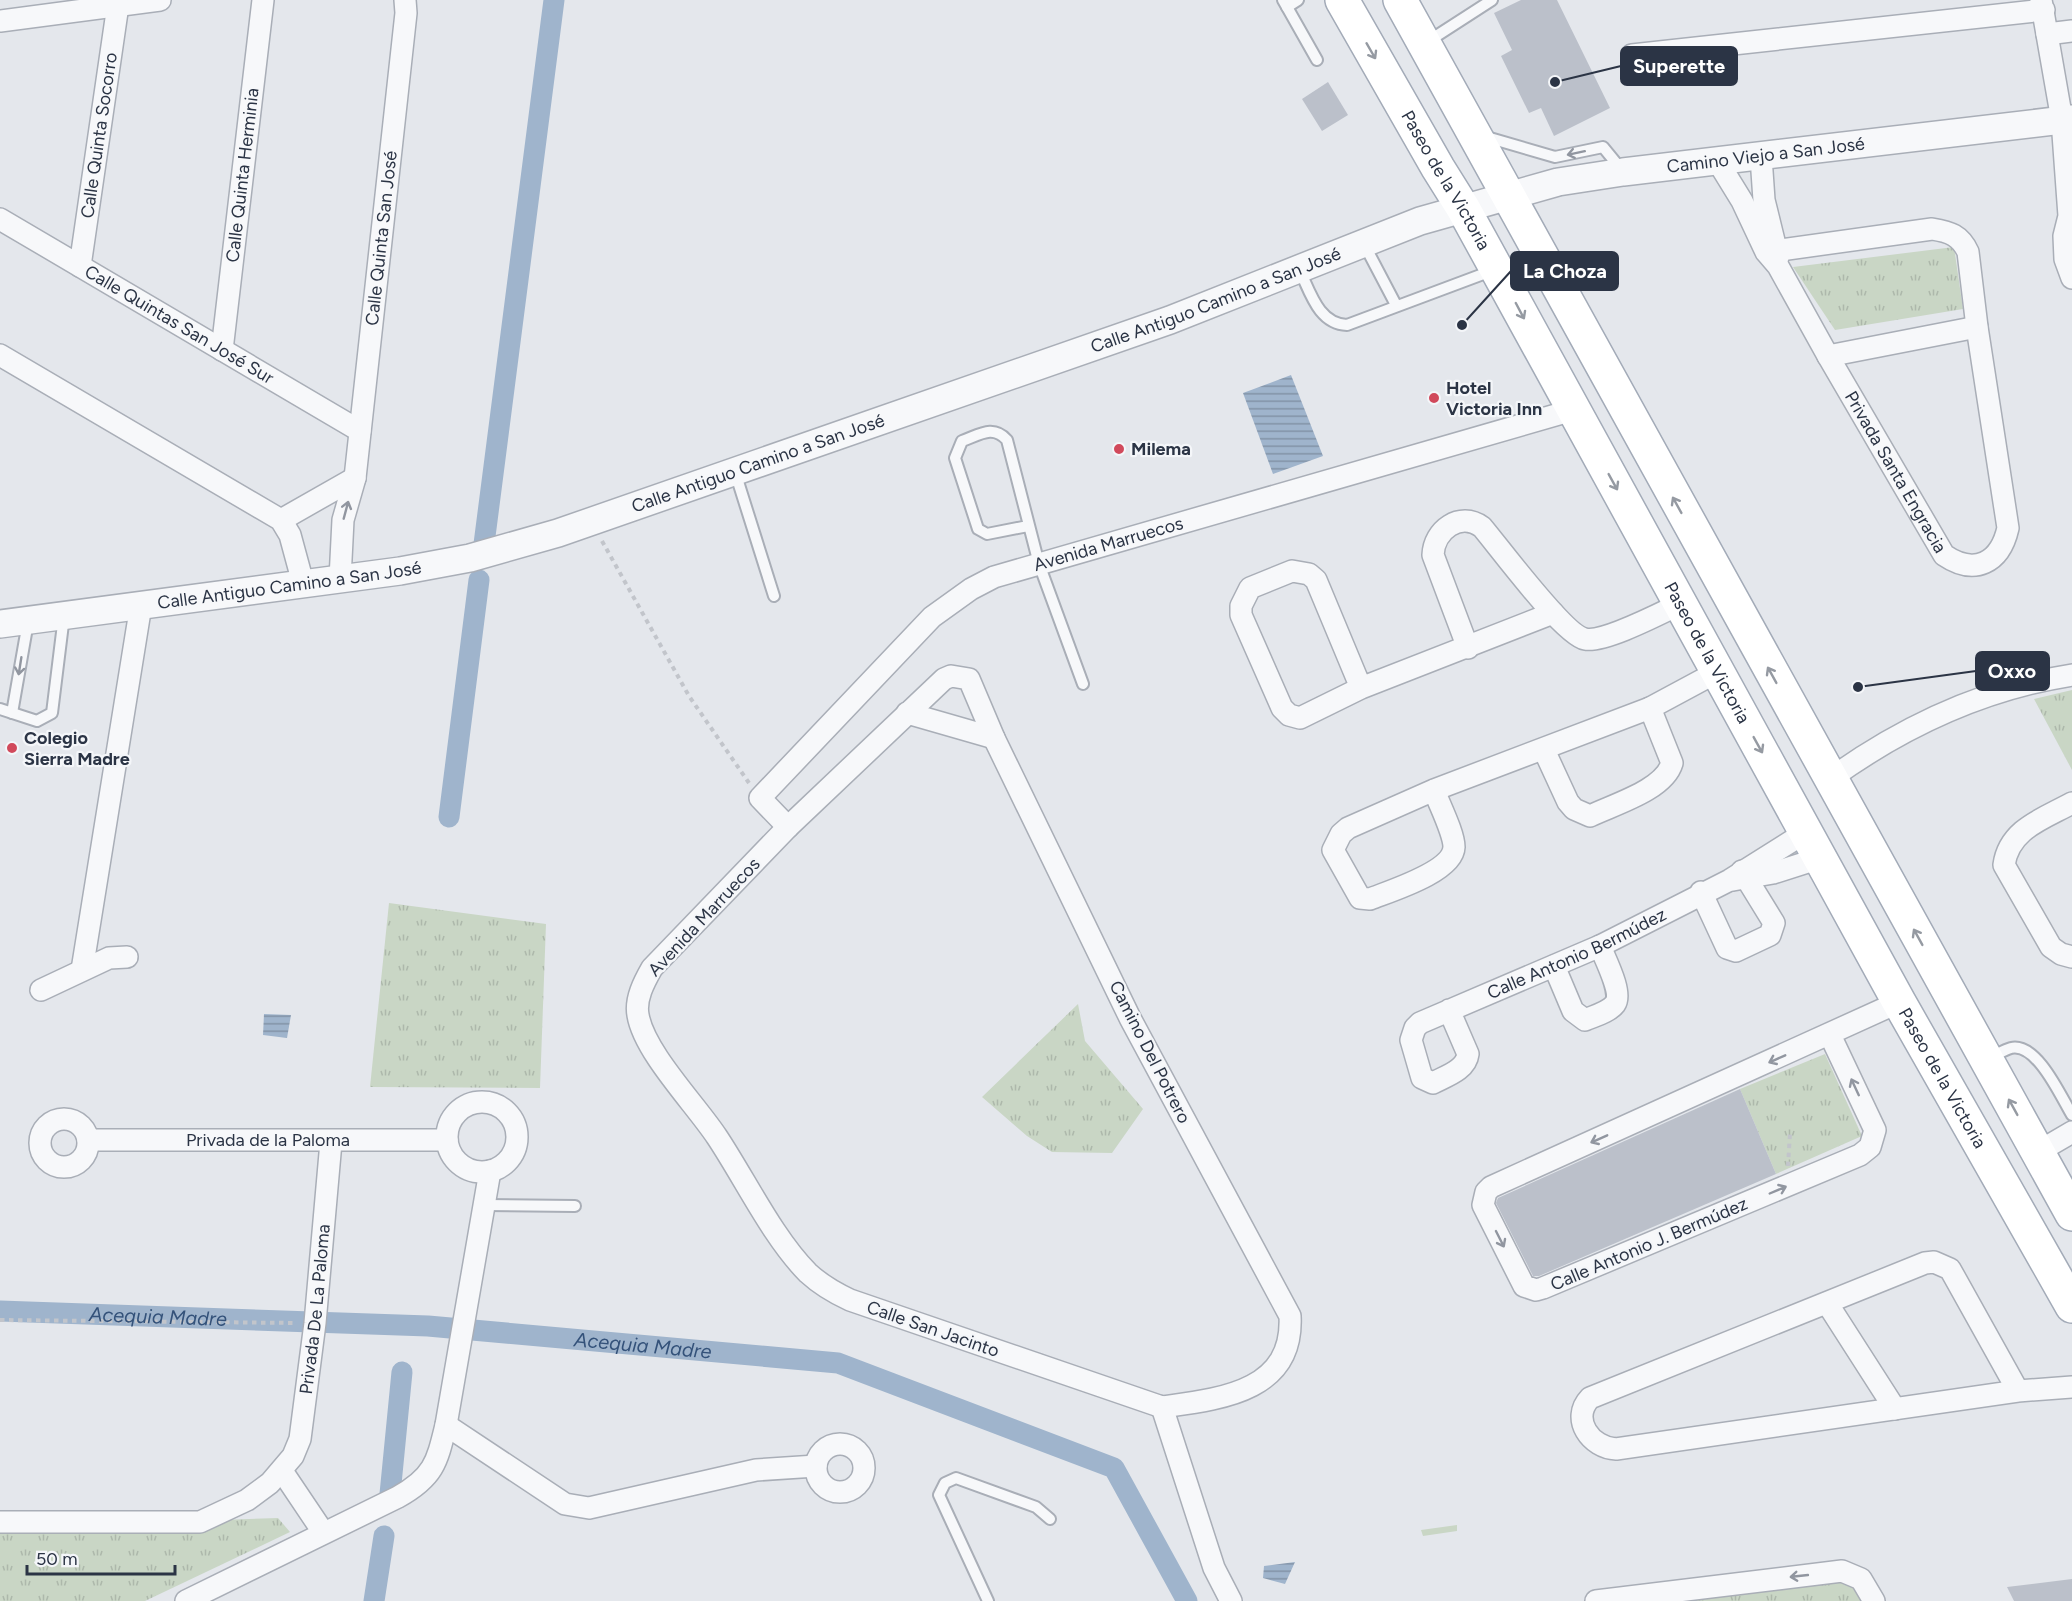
<svg xmlns="http://www.w3.org/2000/svg" width="2072" height="1601" font-family="Figtree,sans-serif">
<style>
.park{fill:url(#park-tufts)}
.water{fill:url(#water-rules)}
.lines{fill:none;stroke-linecap:round;stroke-linejoin:round}
.canal{stroke:#9fb4cc;stroke-width:21}
.building{fill:#bbc0ca}
.service-casing{stroke:#a9aeb7;stroke-width:14}
.minor-casing{stroke:#a9aeb7;stroke-width:24}
.tertiary-casing{stroke:#a9aeb7;stroke-width:30}
.primary-casing{stroke:#a3abb8;stroke-width:36}
.path{stroke:#c2c5cb;stroke-width:4;stroke-dasharray:4.5 4.5;stroke-linecap:butt}
.service{stroke:#f7f8fa;stroke-width:10}
.minor{stroke:#f7f8fa;stroke-width:21}
.tertiary{stroke:#f7f8fa;stroke-width:27}
.primary{stroke:#fff;stroke-width:33}
.oneway{stroke:#959aa2}
.oneway2{stroke:#9196a0}
.poi-dot{fill:#d1495b;stroke:#f4f6f9;stroke-width:2}
.labels{text-anchor:middle;dominant-baseline:central;stroke-width:4.5;stroke-linejoin:round;paint-order:stroke}
.street-label{font-size:18px;fill:#2b3445;stroke:#f4f6f9}
.poi-label{font-size:18px;font-weight:bold;fill:#2b3445;stroke:#f4f6f9;text-anchor:start}
.water-label{font-size:20px;font-style:italic;fill:#34527a;stroke:#f4f6f9}
.leader{fill:none;stroke:#2b3445;stroke-width:2}
.callout-dot{fill:#2b3445;stroke:#f4f6f9;stroke-width:2}
.callout{fill:#2b3445;stroke:#2b3445;stroke-width:2}
.callout-label{font-size:20px;text-anchor:middle;font-weight:bold;fill:#fff}
</style>
<defs>
<pattern id="park-tufts" width="24" height="20" patternUnits="userSpaceOnUse" patternTransform="scale(1.5)"><rect width="24" height="20" fill="#c9d6c5"/><path d="M3 7l-1-3M5 7V3M7 7l1-3M15 17l-1-3M17 17v-4M19 17l1-3" fill="none" stroke="#adb8ab"/></pattern>
<pattern id="water-rules" width="6" height="5" patternUnits="userSpaceOnUse" patternTransform="scale(1.5)"><rect width="6" height="5" fill="#9fb4cc"/><path d="M0 2.5h6" fill="none" stroke="#8293a7"/></pattern>
</defs>
<rect width="100%" height="100%" fill="#e4e7ec"/>
<!-- park -->
<g class="park">
<polygon points="1954,247 1963,309 1835,330 1793,267"/>
<polygon points="2072,690 2072,770 2034,699"/>
<polygon points="389,903 546,924 540,1088 370,1087"/>
<polygon points="1078,1004 1085,1041 1143,1109 1112,1153 1052,1152 1027,1136 982,1097"/>
<polygon points="1825,1054 1862,1136 1776,1174 1740,1089"/>
<polygon points="278,1518 290,1532 145,1601 0,1601 0,1528"/>
<polygon points="1457,1525 1457,1531 1423,1536 1421,1530"/>
<polygon points="1846,1577 1854,1584 1864,1601 1690,1601"/>
</g>
<!-- water -->
<g class="water">
<polygon points="1291,375 1323,456 1273,474 1243,393"/>
<polygon points="264,1014 291,1015 287,1038 263,1035"/>
<polygon points="1295,1562 1285,1584 1263,1578 1264,1566"/>
</g>
<g class="lines">
<!-- canal -->
<g class="canal">
<polyline points="484,544 554,0"/>
<polyline points="449,817 479,580"/>
<path id="s1" d="M0 1311 428 1326 838 1363 1114 1468 1187 1601"/>
<polyline points="390,1494 402,1372"/>
<polyline points="374,1601 384,1536"/>
</g>
</g>
<!-- building -->
<g class="building">
<polygon points="1521,0 1557,0 1610,108 1554,136 1541,108 1529,113 1501,56 1512,50 1494,13"/>
<polygon points="1328,82 1348,115 1322,131 1302,99"/>
<polygon points="1740,1089 1776,1174 1539,1276 1533,1276 1496,1203 1498,1198"/>
<polygon points="2072,1579 2072,1601 2014,1601 2007,1587"/>
</g>
<g class="lines">
<defs>
<g id="service">
<polyline points="1283,0 1287,7 1298,0"/>
<polyline points="1287,7 1317,60"/>
<polyline points="1427,42 1492,0"/>
<polyline points="1483,136 1555,157 1603,147 1621,169"/>
<polyline points="1364,244 1396,305"/>
<path d="M1299 269C1310 291 1318 324 1347 325L1494 270"/>
<polyline points="735,472 774,596"/>
<path d="M1028 526 987 534 978 529 955 458 962 441C979 435 993 424 1007 440L1039 564 1083 684"/>
<polyline points="0,709 37,721 52,713 64,616"/>
<polyline points="12,713 28,622"/>
<path d="M1989 1058C1996 1055 2004 1050 2011 1048 2037 1042 2061 1097 2072 1115"/>
<polyline points="484,1205 575,1206"/>
<polyline points="988,1601 939,1495 945,1483 956,1478 1036,1507 1050,1519"/>
</g>
<g id="minor">
<polyline points="2041,0 2062,120 2069,216 2064,236 2065,259 2072,278"/>
<polyline points="0,21 160,0"/>
<polyline points="2047,34 2072,31"/>
<polyline points="1632,55 2044,10"/>
<polyline points="1761,157 1764,200 1778,257"/>
<path id="s2" d="M1718 162 1742 201 1766 252 1778 266 1828 356 1944 555C1975 576 2000 563 2008 528L1977 327 1968 252C1960 235 1950 232 1932 229L1766 252"/>
<path id="s3" d="M0 219 360 431"/>
<path id="s4" d="M80 266 118 5"/>
<path id="s5" d="M222 350 263 0"/>
<polyline points="0,355 281,520 290,535 303,583"/>
<polyline points="1828,356 1977,327"/>
<polyline points="281,520 355,478"/>
<path id="s6" d="M340 579 343 520 355 478 406 13 405 0"/>
<path d="M1468 648 1433 555C1434 530 1460 511 1482 527 1499 547 1564 635 1585 639 1604 643 1661 613 1680 604"/>
<path d="M951 676 969 679 994 738 1130 1018 1290 1316C1294 1392 1220 1399 1162 1407L850 1300C835 1293 821 1285 808 1273 773 1238 745 1179 717 1137 696 1105 644 1052 638 1015 635 999 644 982 652 968L788 827 944 679Z"/>
<polyline points="1361,688 1316,580 1309,574 1292,571 1250,588 1241,606 1241,615 1282,708 1289,715 1300,718 1361,688 1553,613"/>
<polyline points="907,713 994,738"/>
<path d="M1544 750 1568 802 1574 809 1590 816C1615 804 1664 790 1672 763L1650 708"/>
<path d="M1830 779C1902 727 1983 689 2072 675"/>
<path d="M1434 790C1439 804 1454 833 1454 847 1453 872 1390 891 1370 899L1360 898 1333 850 1341 834 1348 828 1434 790 1650 708 1717 672"/>
<path d="M2072 803C2043 819 2009 829 2004 865L2051 947 2061 954 2072 957"/>
<path id="s7" d="M788 827 760 798 932 617 971 589 994 577 1573 410"/>
<polyline points="1733,880 1773,873 1820,858"/>
<polyline points="1701,892 1727,948 1736,951 1770,935 1774,923 1742,871"/>
<path d="M1554 966 1573 1011 1585 1020C1594 1016 1609 1012 1615 1004 1623 993 1605 959 1600 946"/>
<polyline points="82,970 141,605"/>
<polyline points="41,990 109,958 127,957"/>
<path id="s8" d="M1449 1010 1468 1054C1466 1070 1446 1076 1433 1083L1422 1078 1411 1040 1415 1028 1420 1023 1600 946 1730 880 1806 832"/>
<polyline points="1830,1035 1875,1130 1870,1147 1860,1155 1543,1288 1536,1290 1524,1286 1483,1205 1486,1192 1491,1187 1899,1002"/>
<circle cx="482" cy="1137" r="35"/>
<circle cx="64" cy="1143" r="24"/>
<path id="s9" d="M88 1140H447"/>
<polyline points="2038,1152 2072,1132"/>
<polyline points="1827,1303 1895,1409"/>
<path d="M2018 1391 1950 1269 1934 1262 1925 1263 1590 1398C1570 1419 1591 1448 1616 1449L2018 1391 2072 1387"/>
<polyline points="1162,1407 1214,1568 1231,1601"/>
<polyline points="446,1425 565,1504 589,1508 756,1470 816,1466"/>
<circle cx="840" cy="1468" r="24"/>
<polyline points="282,1471 323,1532"/>
<path id="s10" d="M0 1522H200L247 1500 270 1483 293 1456 300 1439 315 1323 331 1142"/>
<path d="M186 1601 398 1497C434 1477 437 1462 446 1425L490 1171"/>
<polyline points="1596,1601 1842,1571 1861,1579 1874,1601"/>
</g>
<g id="tertiary">
<path id="s11" d="M0 624 400 571 470 558 558 533 1170 320 1420 221 1558 182 1623 172 2072 119"/>
</g>
<g id="primary">
<path id="s12" d="M1342 0 1438 168 1463 208 1899 1002 2072 1306"/>
<polyline points="1400,0 2072,1214"/>
</g>
</defs>
<!-- service casing -->
<use href="#service" class="service-casing"/>
<!-- minor casing -->
<use href="#minor" class="minor-casing"/>
<!-- tertiary casing -->
<use href="#tertiary" class="tertiary-casing"/>
<!-- primary casing -->
<use href="#primary" class="primary-casing"/>
<!-- path -->
<g class="path">
<polyline points="602,541 689,696 749,783"/>
<polyline points="1788,1166 1790,1133"/>
<polyline points="0,1320 296,1323"/>
</g>
<!-- service -->
<use href="#service" class="service"/>
<!-- minor -->
<use href="#minor" class="minor"/>
<!-- tertiary -->
<use href="#tertiary" class="tertiary"/>
<!-- primary -->
<use href="#primary" class="primary"/>
</g>
<!-- one-way arrows -->
<defs><path id="oneway-shaft" d="M-6 0H5M1.5-3L5.5 0L1.5 3" fill="none" stroke-width="1.6" stroke-linecap="round" stroke-linejoin="round" transform="scale(1.5)"/></defs>
<g class="oneway">
<use href="#oneway-shaft" transform="translate(1371 51) rotate(60)"/>
<use href="#oneway-shaft" transform="translate(1520 311) rotate(62)"/>
<use href="#oneway-shaft" transform="translate(1613 482) rotate(61)"/>
<use href="#oneway-shaft" transform="translate(1677 505) rotate(-119)"/>
<use href="#oneway-shaft" transform="translate(1772 675) rotate(-119)"/>
<use href="#oneway-shaft" transform="translate(1758 745) rotate(61)"/>
<use href="#oneway-shaft" transform="translate(1918 937) rotate(-119)"/>
<use href="#oneway-shaft" transform="translate(2013 1107) rotate(-119)"/>
</g>
<g class="oneway2">
<use href="#oneway-shaft" transform="translate(1576 153) rotate(168)"/>
<use href="#oneway-shaft" transform="translate(346 510) rotate(-75)"/>
<use href="#oneway-shaft" transform="translate(20 666) rotate(99)"/>
<use href="#oneway-shaft" transform="translate(1777 1059) rotate(156)"/>
<use href="#oneway-shaft" transform="translate(1855 1087) rotate(-115)"/>
<use href="#oneway-shaft" transform="translate(1599 1139) rotate(156)"/>
<use href="#oneway-shaft" transform="translate(1778 1190) rotate(-23)"/>
<use href="#oneway-shaft" transform="translate(1500 1239) rotate(63)"/>
<use href="#oneway-shaft" transform="translate(1799 1576) rotate(174)"/>
</g>
<!-- markers -->
<g class="poi-dot">
<circle cx="1434" cy="398" r="6"/>
<circle cx="1119" cy="449" r="6"/>
<circle cx="12" cy="748" r="6"/>
</g>
<g class="labels">
<!-- street labels -->
<g class="street-label">
<text stroke="none"><textPath href="#s4" startOffset="132">Calle Quinta Socorro</textPath></text>
<text stroke="none"><textPath href="#s11" startOffset="1836">Camino Viejo a San José</textPath></text>
<text stroke="none"><textPath href="#s5" startOffset="176">Calle Quinta Herminia</textPath></text>
<text stroke="none"><textPath href="#s12" startOffset="208">Paseo de la Victoria</textPath></text>
<text stroke="none"><textPath href="#s6" startOffset="344">Calle Quinta San José</textPath></text>
<text stroke="none"><textPath href="#s11" startOffset="1264">Calle Antiguo Camino a San José</textPath></text>
<text stroke="none"><textPath href="#s3" startOffset="208">Calle Quintas San José Sur</textPath></text>
<text stroke="none"><textPath href="#s11" startOffset="778">Calle Antiguo Camino a San José</textPath></text>
<text stroke="none"><textPath href="#s2" startOffset="358">Privada Santa Engracia</textPath></text>
<text stroke="none"><textPath href="#s7" startOffset="483">Avenida Marruecos</textPath></text>
<text stroke="none"><textPath href="#s11" startOffset="292">Calle Antiguo Camino a San José</textPath></text>
<text stroke="none"><textPath href="#s12" startOffset="748">Paseo de la Victoria</textPath></text>
<text transform="translate(704 917) rotate(-47)">Avenida Marruecos</text>
<text stroke="none"><textPath href="#s8" startOffset="338">Calle Antonio Bermúdez</textPath></text>
<text transform="translate(1150 1052) rotate(63)">Camino Del Potrero</text>
<text stroke="none"><textPath href="#s12" startOffset="1234">Paseo de la Victoria</textPath></text>
<text stroke="none"><textPath href="#s9" startOffset="180">Privada de la Paloma</textPath></text>
<text transform="translate(1649 1244) rotate(-23)">Calle Antonio J. Bermúdez</text>
<text stroke="none"><textPath href="#s10" startOffset="465">Privada De La Paloma</textPath></text>
<text transform="translate(933 1329) rotate(19)">Calle San Jacinto</text>
</g>
<!-- poi labels -->
<g class="poi-label">
<text x="1446" y="388">Hotel<tspan x="1446" dy="21">Victoria Inn</tspan></text>
<text x="1131" y="449">Milema</text>
<text x="24" y="738">Colegio<tspan x="24" dy="21">Sierra Madre</tspan></text>
</g>
<!-- water labels -->
<g class="water-label">
<text stroke="none"><textPath href="#s1" startOffset="158">Acequia Madre</textPath></text>
<text stroke="none"><textPath href="#s1" startOffset="644">Acequia Madre</textPath></text>
</g>
</g>
<!-- callouts -->
<path class="leader" d="M1555 82L1621 66M1462 325L1511 271M1858 687L1976 671"/>
<g class="callout-dot">
<circle cx="1555" cy="82" r="6"/>
<circle cx="1462" cy="325" r="6"/>
<circle cx="1858" cy="687" r="6"/>
</g>
<g class="callout">
<rect x="1621" y="47" width="116" height="38" rx="6"/>
<rect x="1511" y="252" width="107" height="38" rx="6"/>
<rect x="1976" y="652" width="73" height="38" rx="6"/>
</g>
<g class="callout-label">
<text x="1679" y="73">Superette</text>
<text x="1565" y="278">La Choza</text>
<text x="2012" y="678">Oxxo</text>
</g>
<!-- scale -->
<path d="M27 1565v9h148v-9" fill="none" stroke="#2b3445" stroke-width="3"/>
<text x="36" y="1565" font-size="18" fill="#2b3445" stroke="#f4f6f9" stroke-width="4.5" paint-order="stroke">50 m</text>
</svg>
